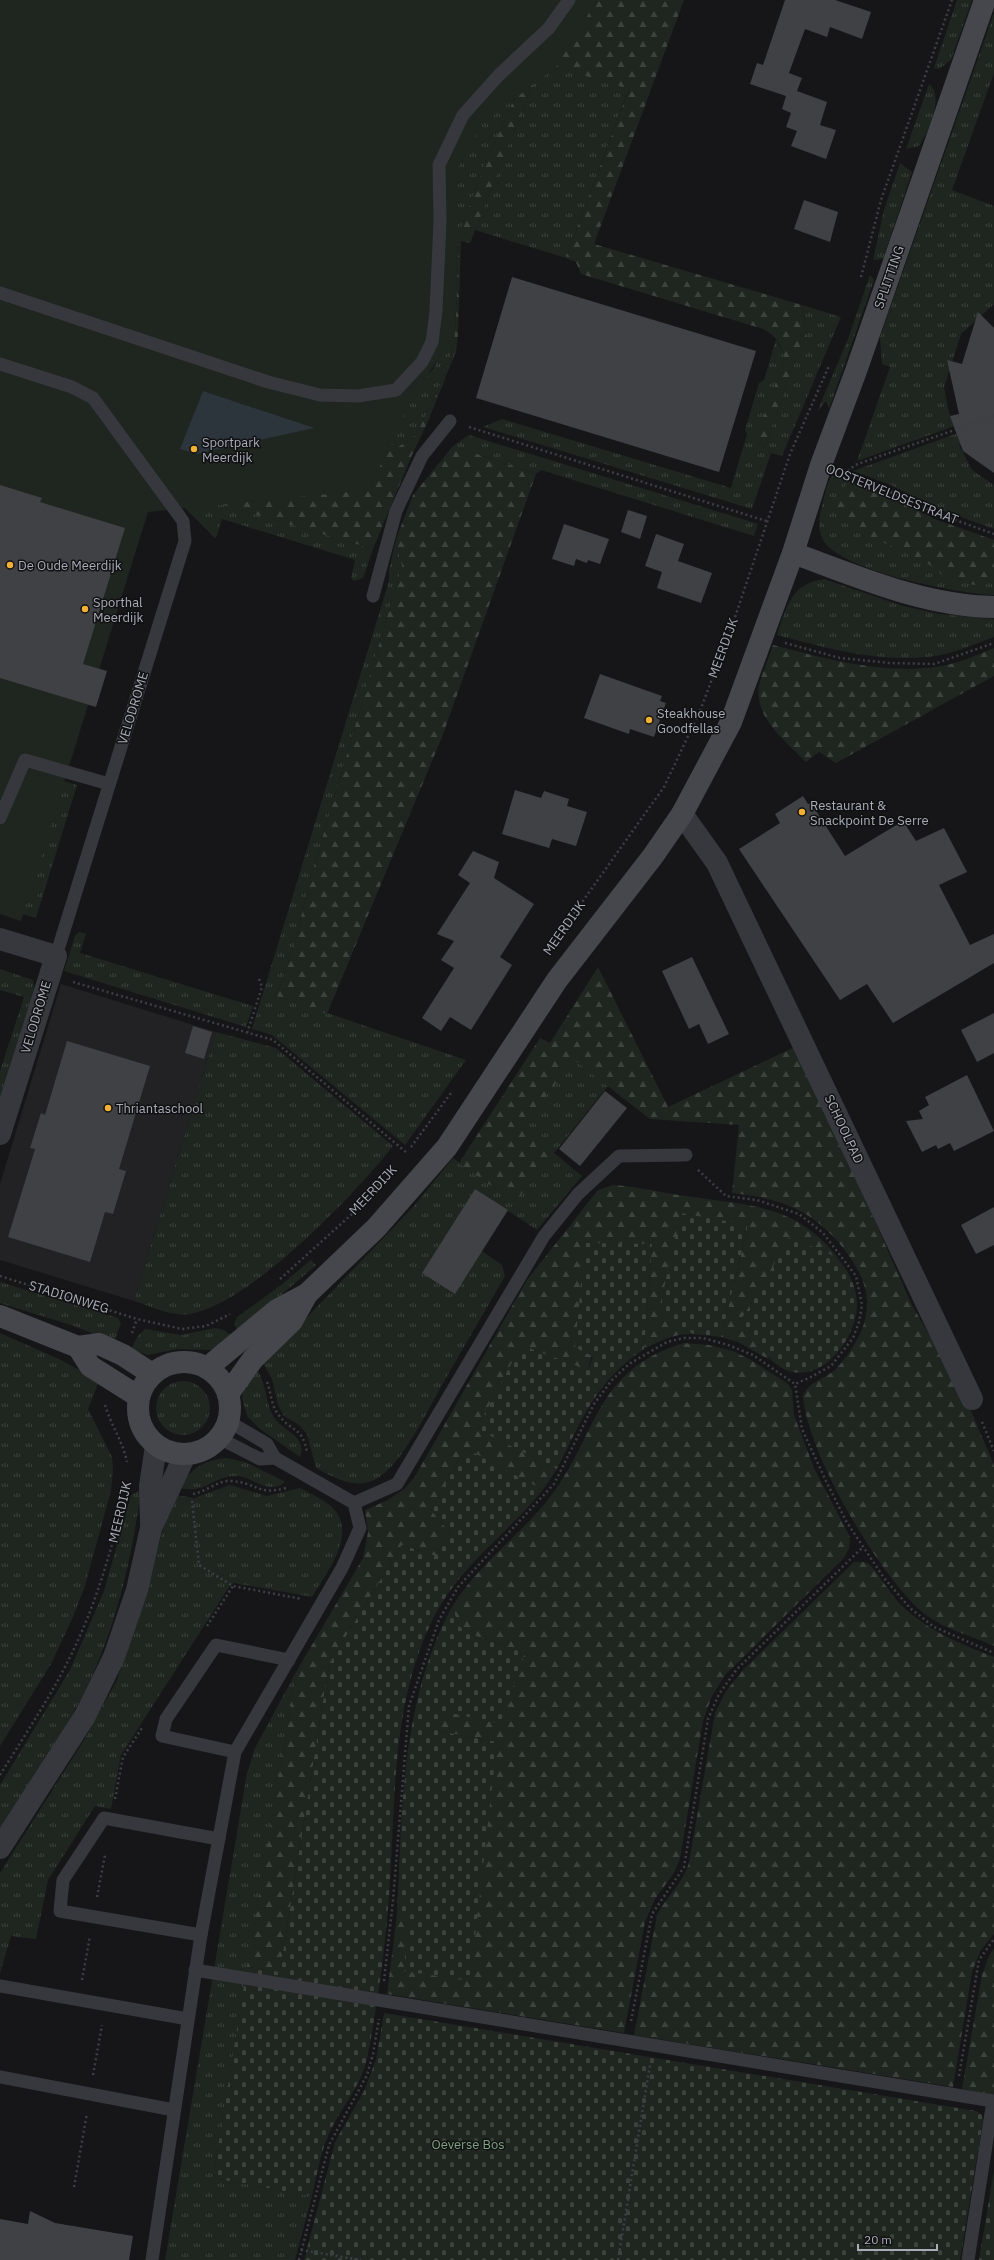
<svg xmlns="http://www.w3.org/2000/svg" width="994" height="2260" font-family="'IBM Plex Sans',sans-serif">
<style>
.built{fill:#222225}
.grass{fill:url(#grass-tufts)}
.forest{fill:url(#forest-firs)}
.cemetery{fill:url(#cemetery-stones)}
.pitch{fill:#1e261f}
.water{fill:#2c353c}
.building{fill:#404145}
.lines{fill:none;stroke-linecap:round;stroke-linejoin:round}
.path{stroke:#3d3f44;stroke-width:2.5;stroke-dasharray:2 3;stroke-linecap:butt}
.lane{stroke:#37383d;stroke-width:13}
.street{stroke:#37383d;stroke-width:22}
.secondary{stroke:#45474d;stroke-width:22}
.poi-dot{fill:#f2b134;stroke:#111113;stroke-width:1.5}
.labels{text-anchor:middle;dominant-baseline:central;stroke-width:3;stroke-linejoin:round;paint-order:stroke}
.street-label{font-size:13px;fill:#a8adb8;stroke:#111113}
.poi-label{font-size:13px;fill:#a8adb8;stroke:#111113;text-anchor:start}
.park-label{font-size:13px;fill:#7fa381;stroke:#111113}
</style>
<defs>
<pattern id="grass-tufts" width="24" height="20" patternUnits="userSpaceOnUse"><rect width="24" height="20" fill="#1e261f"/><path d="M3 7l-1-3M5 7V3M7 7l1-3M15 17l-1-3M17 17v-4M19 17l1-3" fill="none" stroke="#3c433d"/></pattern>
<pattern id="forest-firs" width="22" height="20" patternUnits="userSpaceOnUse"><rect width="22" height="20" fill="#1e261f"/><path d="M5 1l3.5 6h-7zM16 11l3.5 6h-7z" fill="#3c433d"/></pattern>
<pattern id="cemetery-stones" width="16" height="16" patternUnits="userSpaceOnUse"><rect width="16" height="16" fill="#1e261f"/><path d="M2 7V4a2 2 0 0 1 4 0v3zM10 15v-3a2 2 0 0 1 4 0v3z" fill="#3c433d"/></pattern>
</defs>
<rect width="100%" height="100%" fill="#161618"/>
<!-- built -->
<polygon class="built" points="61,984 216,1032 134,1301 0,1260 0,1184"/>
<!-- grass -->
<g class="grass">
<polygon points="957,0 972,0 951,60 939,69 934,68"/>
<polygon points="994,13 994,73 952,190 994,206 994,304 961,334 944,387 950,417 994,408 994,412 857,461 890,367 882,364 880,337"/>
<polygon points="549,65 629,88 566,258 475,230 530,91"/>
<polygon points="528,69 485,164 459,233 456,315 454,342 448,365 433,402 415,436 398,447 177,491 373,549 363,578 354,581 351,578 355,560 222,519 216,538 214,537 169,492 419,386 434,368 439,355 450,183 471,132"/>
<path d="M929 84C945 97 928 132 919 146L906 149Z"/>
<polygon points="900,163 912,172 883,259 873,260 884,210"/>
<polygon points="870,275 874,280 829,409 826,401 817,412 848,339"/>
<polygon points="802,305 841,317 782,456 771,453 752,509 483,427 502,419 731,488 747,434 745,430 759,383 764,380 776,339 783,352 784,360 756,441 765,448 792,368 807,336"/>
<polygon points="994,420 994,426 959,445 972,470 994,485 994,529 931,506 891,485 853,471"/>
<polygon points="469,435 758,524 754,536 541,470 536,474 453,446"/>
<path d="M832 476 890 496 934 519 994 540V595C960 594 840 571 823 540 817 528 819 514 823 502 825 494 827 482 832 476Z"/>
<polygon points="396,539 402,566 309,884 297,935 277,996 466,1060 405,1145 272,1035 252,1029 389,581 389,570"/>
<path d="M824 579 903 606 940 614 994 619V637C972 645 951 655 927 657 876 662 826 648 777 635 787 607 790 584 824 579Z"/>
<polygon points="49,777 77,785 36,918 0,907"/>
<polygon points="79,932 86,934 80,953 253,1006 246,1027 64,971 75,936"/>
<polygon points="0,969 33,980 34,989 0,1101 0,1071 24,997 0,990"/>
<path d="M216 1032 276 1048 393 1146C355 1194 250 1304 190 1314 171 1317 151 1306 134 1301Z"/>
<path d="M574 1059 608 1086 554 1153 582 1176 537 1230 475 1189 422 1273 482 1251 502 1265 505 1276C484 1312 463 1349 442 1385 428 1410 401 1466 376 1479 355 1490 335 1478 316 1468L307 1434 299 1425 284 1416 278 1405 272 1379 263 1363 414 1206 453 1158 515 1202 520 1129Z"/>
<polygon points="311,1260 316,1265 238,1332 234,1324 237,1317 281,1285"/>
<polygon points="0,1282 118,1318 121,1323 114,1342 74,1326 0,1303"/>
<polygon points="215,1328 224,1330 232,1336 218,1347 210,1350 177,1349 148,1355 131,1349 138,1336 145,1329 181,1335"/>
<polygon points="0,1333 61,1360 99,1381 88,1409 112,1457 113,1468 111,1491 84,1589 72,1619 51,1664 0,1746"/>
<path d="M257 1370C267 1385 265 1404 275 1419 285 1432 307 1436 300 1457L260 1429 247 1416 242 1398 244 1386Z"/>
<circle cx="183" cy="1408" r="27"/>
<path d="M226 1458 245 1462 284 1481V1483C266 1495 254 1477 237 1476 214 1475 207 1494 180 1488 189 1469 205 1460 226 1458Z"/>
<path d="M230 1485 267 1496 300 1488C309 1493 319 1497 327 1503 362 1528 328 1571 312 1597L234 1583 229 1587 121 1755 111 1809 95 1806 48 1880 36 1939 11 1936 0 1973V1873L84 1740 117 1680 143 1604 162 1532 176 1495 194 1498Z"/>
<path d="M141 1489C131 1568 111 1649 70 1719 49 1756 23 1792 0 1828V1785L70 1670 104 1591 131 1495Z"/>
<polygon points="296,1672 213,2178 312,2196 295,2260 165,2260 247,1773 255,1748"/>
</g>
<!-- forest -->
<g class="forest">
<path d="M594 0H684L594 244 802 305 807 336 792 368 765 448 755 441 784 359C783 345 775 335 763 329L581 274 576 262 566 258 629 89 549 65 530 91 470 243 461 241 458 334 456 351 429 419 412 455 373 549 176 491 381 441 398 447 415 436 433 402 448 365 454 342 456 315 459 233 485 164 528 69Z"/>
<polygon points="453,446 536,474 442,737 327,1014 277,996 297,935 309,884 402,566 396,539 413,495"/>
<polygon points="849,481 890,496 934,519 994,540 994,582 980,586 949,580 927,563 859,531 836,511 838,494"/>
<path d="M773 645C826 659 880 674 936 667 956 664 975 656 994 648V676L836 763 819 752 806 762C786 741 754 718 759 686 762 672 769 658 773 645Z"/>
<path d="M598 967 668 1107 797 1046 912 1305 966 1399 994 1465V1646C970 1635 942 1629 921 1611 878 1573 807 1453 803 1396 809 1381 823 1380 835 1370 842 1363 850 1352 855 1343 865 1327 870 1307 865 1288 858 1260 827 1225 802 1212 781 1200 757 1196 732 1193L739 1125 650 1119 574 1060 520 1129 554 1153 515 1202 459 1163 540 1038 550 1043Z"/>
<path d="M613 1185C637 1186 662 1193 686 1196 750 1206 795 1203 839 1259L790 1238 741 1320 770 1360 738 1342 721 1337 748 1226 659 1310 693 1334C675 1333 660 1341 644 1349L652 1245H620L588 1370 477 1428 557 1469 543 1490 465 1448 431 1510 450 1533 435 1556 402 1545 329 1664 280 1972 247 1967 296 1672 363 1558 368 1532 365 1510 388 1500 404 1489 414 1478 527 1280 598 1190Z"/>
<path d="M684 1343 709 1345 733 1351 749 1359 787 1383 792 1390 794 1415 814 1468 850 1537 849 1549 843 1559 726 1674 712 1696 703 1721 680 1859 674 1873 655 1899 645 1922 624 2033 387 1994 397 1914H409L497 1742 438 1731 441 1711 525 1653 467 1633 459 1626 452 1607C477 1566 517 1538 547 1501 598 1438 592 1370 684 1343Z"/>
<path d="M854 1562C858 1562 863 1561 867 1563 874 1566 891 1595 899 1603 926 1630 959 1643 994 1657V1934L981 1950 972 1972 953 2087 634 2035 657 1915C667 1896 684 1882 689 1862L715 1713 726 1691 744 1669Z"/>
<polygon points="994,1948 994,2095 962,2089 982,1975 988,1958"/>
</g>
<!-- cemetery -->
<g class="cemetery">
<polygon points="681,1213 748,1225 721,1337 693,1334 659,1310"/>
<path d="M790 1237C799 1242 834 1254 839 1260 849 1271 856 1287 857 1302 859 1337 820 1389 782 1368 764 1358 753 1336 741 1320Z"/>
<path d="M586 1243 652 1244 644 1349C595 1382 583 1418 557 1469L477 1429 521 1345 588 1370 593 1357 575 1347 582 1273Z"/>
<path d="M465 1448 543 1490C508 1533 461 1565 435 1615 390 1702 396 1803 389 1897 385 1949 378 2002 368 2054 363 2085 340 2108 328 2136 320 2154 317 2176 312 2196L213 2178 247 1967 280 1972 329 1664 402 1545 435 1556 450 1533 431 1510Z"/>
<path d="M452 1607 459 1626 467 1633 525 1653 500 1724 442 1711 438 1731 497 1742 470 1981 404 1971 409 1915 397 1914C402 1810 401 1700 452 1607Z"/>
<polygon points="384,2013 976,2111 982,2115 983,2121 960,2260 304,2260 335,2142 364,2091 376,2060"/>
<polygon points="994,2170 994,2260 979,2260"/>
</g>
<!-- pitch -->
<polygon class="pitch" points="0,0 597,0 556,67 482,124 458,167 455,332 407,408 369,490 148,512 21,921 0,914"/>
<!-- water -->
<polygon class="water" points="203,391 314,428 197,454 180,449"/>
<!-- building -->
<g class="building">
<polygon points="785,0 835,0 871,12 862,39 830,27 827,37 805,29 789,73 802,78 797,91 827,102 820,125 836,130 826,159 791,146 797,131 786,127 791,113 782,109 786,96 750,84 757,63 763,65"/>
<polygon points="804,200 838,212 830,242 794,229"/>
<polygon points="512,277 756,351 719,472 476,398"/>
<polygon points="978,312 994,328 994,473 963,451 950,416 959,414 947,360 962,364"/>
<polygon points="0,485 42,498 40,502 125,528 83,664 107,671 96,707 0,678"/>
<polygon points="628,510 647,516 640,539 621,532"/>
<polygon points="564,524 609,539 600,564 588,560 587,563 576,559 574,566 552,559"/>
<polygon points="656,534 684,544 678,561 712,573 701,603 657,588 662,572 645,566"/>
<polygon points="600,674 662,696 660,701 666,703 654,737 630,729 629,734 584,718"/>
<polygon points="515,790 541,798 544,791 569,799 567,806 587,812 576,846 552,839 549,848 502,834"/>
<polygon points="803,796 808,804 811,803 845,856 903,821 916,841 944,828 967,872 939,885 970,945 994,934 994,963 893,1023 867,984 840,1000 739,849 780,823 775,814"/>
<polygon points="473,851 499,862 494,878 534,904 500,957 512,965 471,1030 450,1017 441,1031 422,1018 454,968 441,960 454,941 437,934 470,883 458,875"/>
<polygon points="692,957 729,1034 708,1044 699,1024 689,1029 662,971"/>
<polygon points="994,1013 994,1053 977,1062 961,1030"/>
<polygon points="193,1026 212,1032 204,1059 185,1053"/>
<polygon points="67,1041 150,1066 119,1169 126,1171 113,1214 105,1212 90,1262 8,1237 35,1149 30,1148 41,1113 45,1115"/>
<polygon points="967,1075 994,1131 954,1151 950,1143 938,1149 936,1145 922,1152 906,1121 923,1119 919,1111 929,1105 925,1097"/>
<polygon points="605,1091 627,1108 580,1166 559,1149"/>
<polygon points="475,1189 508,1210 455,1294 422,1273"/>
<polygon points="994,1207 994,1245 976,1254 961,1225"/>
<polygon points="30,2211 55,2223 133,2236 129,2260 0,2260 0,2219 28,2224"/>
</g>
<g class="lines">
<!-- path -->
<g class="path">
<polyline points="861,277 881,200 952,0"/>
<polyline points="469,427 766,521"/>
<polyline points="844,474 882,488 933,512 994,534"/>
<polyline points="844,474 855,465 994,416"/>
<polyline points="785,643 840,658 889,663 934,664 994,643"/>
<polyline points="565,926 664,787 700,711 732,626 790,454 829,366"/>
<polyline points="73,982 273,1040 407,1153"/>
<polyline points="247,1033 262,987 258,976"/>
<polyline points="411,1147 451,1093"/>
<polyline points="698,1170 726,1196 757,1200 799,1214 823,1233 856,1276 862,1305 859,1322 853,1338 831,1366 809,1378 795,1384"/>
<polyline points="0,1276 137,1319 182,1329 206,1326 230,1314"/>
<polyline points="280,1279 352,1214 379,1184"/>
<polyline points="132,1333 137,1319"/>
<path d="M267 1382C271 1392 271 1405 278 1414 291 1433 302 1425 307 1452"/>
<path d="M105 1405C111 1425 123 1442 127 1462"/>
<polyline points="982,1422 994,1451"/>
<path d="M193 1494C206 1492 218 1480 231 1481 255 1482 258 1496 286 1488"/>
<polyline points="192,1501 199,1565 233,1586 302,1599"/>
<polyline points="207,1626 233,1586"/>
<path d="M0 1775C24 1736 50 1698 70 1657 95 1607 111 1552 124 1498"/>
<polyline points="115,1799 123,1757 142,1728"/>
<polyline points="97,1897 105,1855"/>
<polyline points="82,1980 90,1936"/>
<polyline points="384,1981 393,1900 409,1706 439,1620 458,1587 554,1484 594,1404 612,1380 629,1364 667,1342 684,1338 703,1338 728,1345 753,1355 795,1384 802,1429 826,1481 846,1521 884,1578 910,1608 934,1627 994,1653"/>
<polyline points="631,2021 652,1914 684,1867 708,1719 719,1694 737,1669 863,1547"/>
<polyline points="93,2075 102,2025"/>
<polyline points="959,2076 979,1960 994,1939"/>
<polyline points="74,2187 87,2113"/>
<polyline points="301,2250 361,2260"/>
<polyline points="299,2260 329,2145 367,2075 373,2054 379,2019"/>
<polyline points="618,2260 650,2065"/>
</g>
<!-- lane -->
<g class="lane">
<polyline points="0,293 268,382 320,395 358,396 396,390 422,362 432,342 436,311 440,221 439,165 463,115 499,75 549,28 569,0"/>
<polyline points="0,364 72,387 93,398 183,521 185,541 56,956"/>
<polyline points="373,596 396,511 422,456 450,421"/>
<polyline points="0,818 25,760 109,784"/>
<polyline points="219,1438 260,1459 275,1458"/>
<polyline points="354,1503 397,1484 544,1236 578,1194 619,1156 686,1155"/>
<polyline points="235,1752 162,1736 166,1719 216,1645 289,1660"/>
<polyline points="201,1935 60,1911 63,1880 104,1818 219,1839"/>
<polyline points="195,1970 993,2101 968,2260"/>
<polyline points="0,1986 188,2019"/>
<polyline points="0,2077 174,2110"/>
<polyline points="152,2260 201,1935 235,1752 342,1568 360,1528 354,1503 275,1458 267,1444 228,1421"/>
</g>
<!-- street -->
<g class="street">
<polyline points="682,814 717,863 972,1399"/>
<polyline points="0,939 56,956 0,1134"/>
<polyline points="151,1523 150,1486 156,1446"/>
<polyline points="0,1848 85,1716 114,1657 137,1590 151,1528 185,1455"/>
</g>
<!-- secondary -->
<g class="secondary">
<path d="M793 553C859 577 924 606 994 607"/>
<polyline points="0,1316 78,1347 99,1344 123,1355 152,1374"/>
<polyline points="78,1347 90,1366 139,1397"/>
<circle cx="184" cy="1408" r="46"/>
<polyline points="207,1368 277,1310 307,1294 376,1228 447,1147 557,980 653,856 682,814 731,722 793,553 821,465 856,371 985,0"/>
<polyline points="228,1394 253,1359 292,1321 307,1294"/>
</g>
</g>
<!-- markers -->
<g class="poi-dot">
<circle cx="194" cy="449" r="4"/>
<circle cx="10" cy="565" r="4"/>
<circle cx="85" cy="609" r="4"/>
<circle cx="649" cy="720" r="4"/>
<circle cx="802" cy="812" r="4"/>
<circle cx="108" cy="1108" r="4"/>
</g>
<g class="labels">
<!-- street labels -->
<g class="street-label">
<text transform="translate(889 277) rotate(-71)">SPLITTING</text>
<text transform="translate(892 494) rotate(22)">OOSTERVELDSESTRAAT</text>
<text transform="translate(723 648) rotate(-70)">MEERDIJK</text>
<text transform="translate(133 708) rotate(-73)">VELODROME</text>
<text transform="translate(564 928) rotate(-55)">MEERDIJK</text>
<text transform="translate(36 1017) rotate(-73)">VELODROME</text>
<text transform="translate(844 1129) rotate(65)">SCHOOLPAD</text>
<text transform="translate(373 1190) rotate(-47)">MEERDIJK</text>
<text transform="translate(69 1297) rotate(17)">STADIONWEG</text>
<text transform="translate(120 1512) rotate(-77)">MEERDIJK</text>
</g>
<!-- poi labels -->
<g class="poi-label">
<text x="202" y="442">Sportpark<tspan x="202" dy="15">Meerdijk</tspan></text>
<text x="18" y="565">De Oude Meerdijk</text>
<text x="93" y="602">Sporthal<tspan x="93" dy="15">Meerdijk</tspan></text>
<text x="657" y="713">Steakhouse<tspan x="657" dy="15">Goodfellas</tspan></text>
<text x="810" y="805">Restaurant &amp;<tspan x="810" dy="15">Snackpoint De Serre</tspan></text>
<text x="116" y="1108">Thriantaschool</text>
</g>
<!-- park labels -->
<g class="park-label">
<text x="468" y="2144">Oeverse Bos</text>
</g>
</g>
<!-- scale -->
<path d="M858 2244v6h79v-6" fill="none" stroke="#a8adb8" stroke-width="2"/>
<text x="864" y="2244" font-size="12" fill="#a8adb8" stroke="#111113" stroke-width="3" paint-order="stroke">20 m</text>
</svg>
